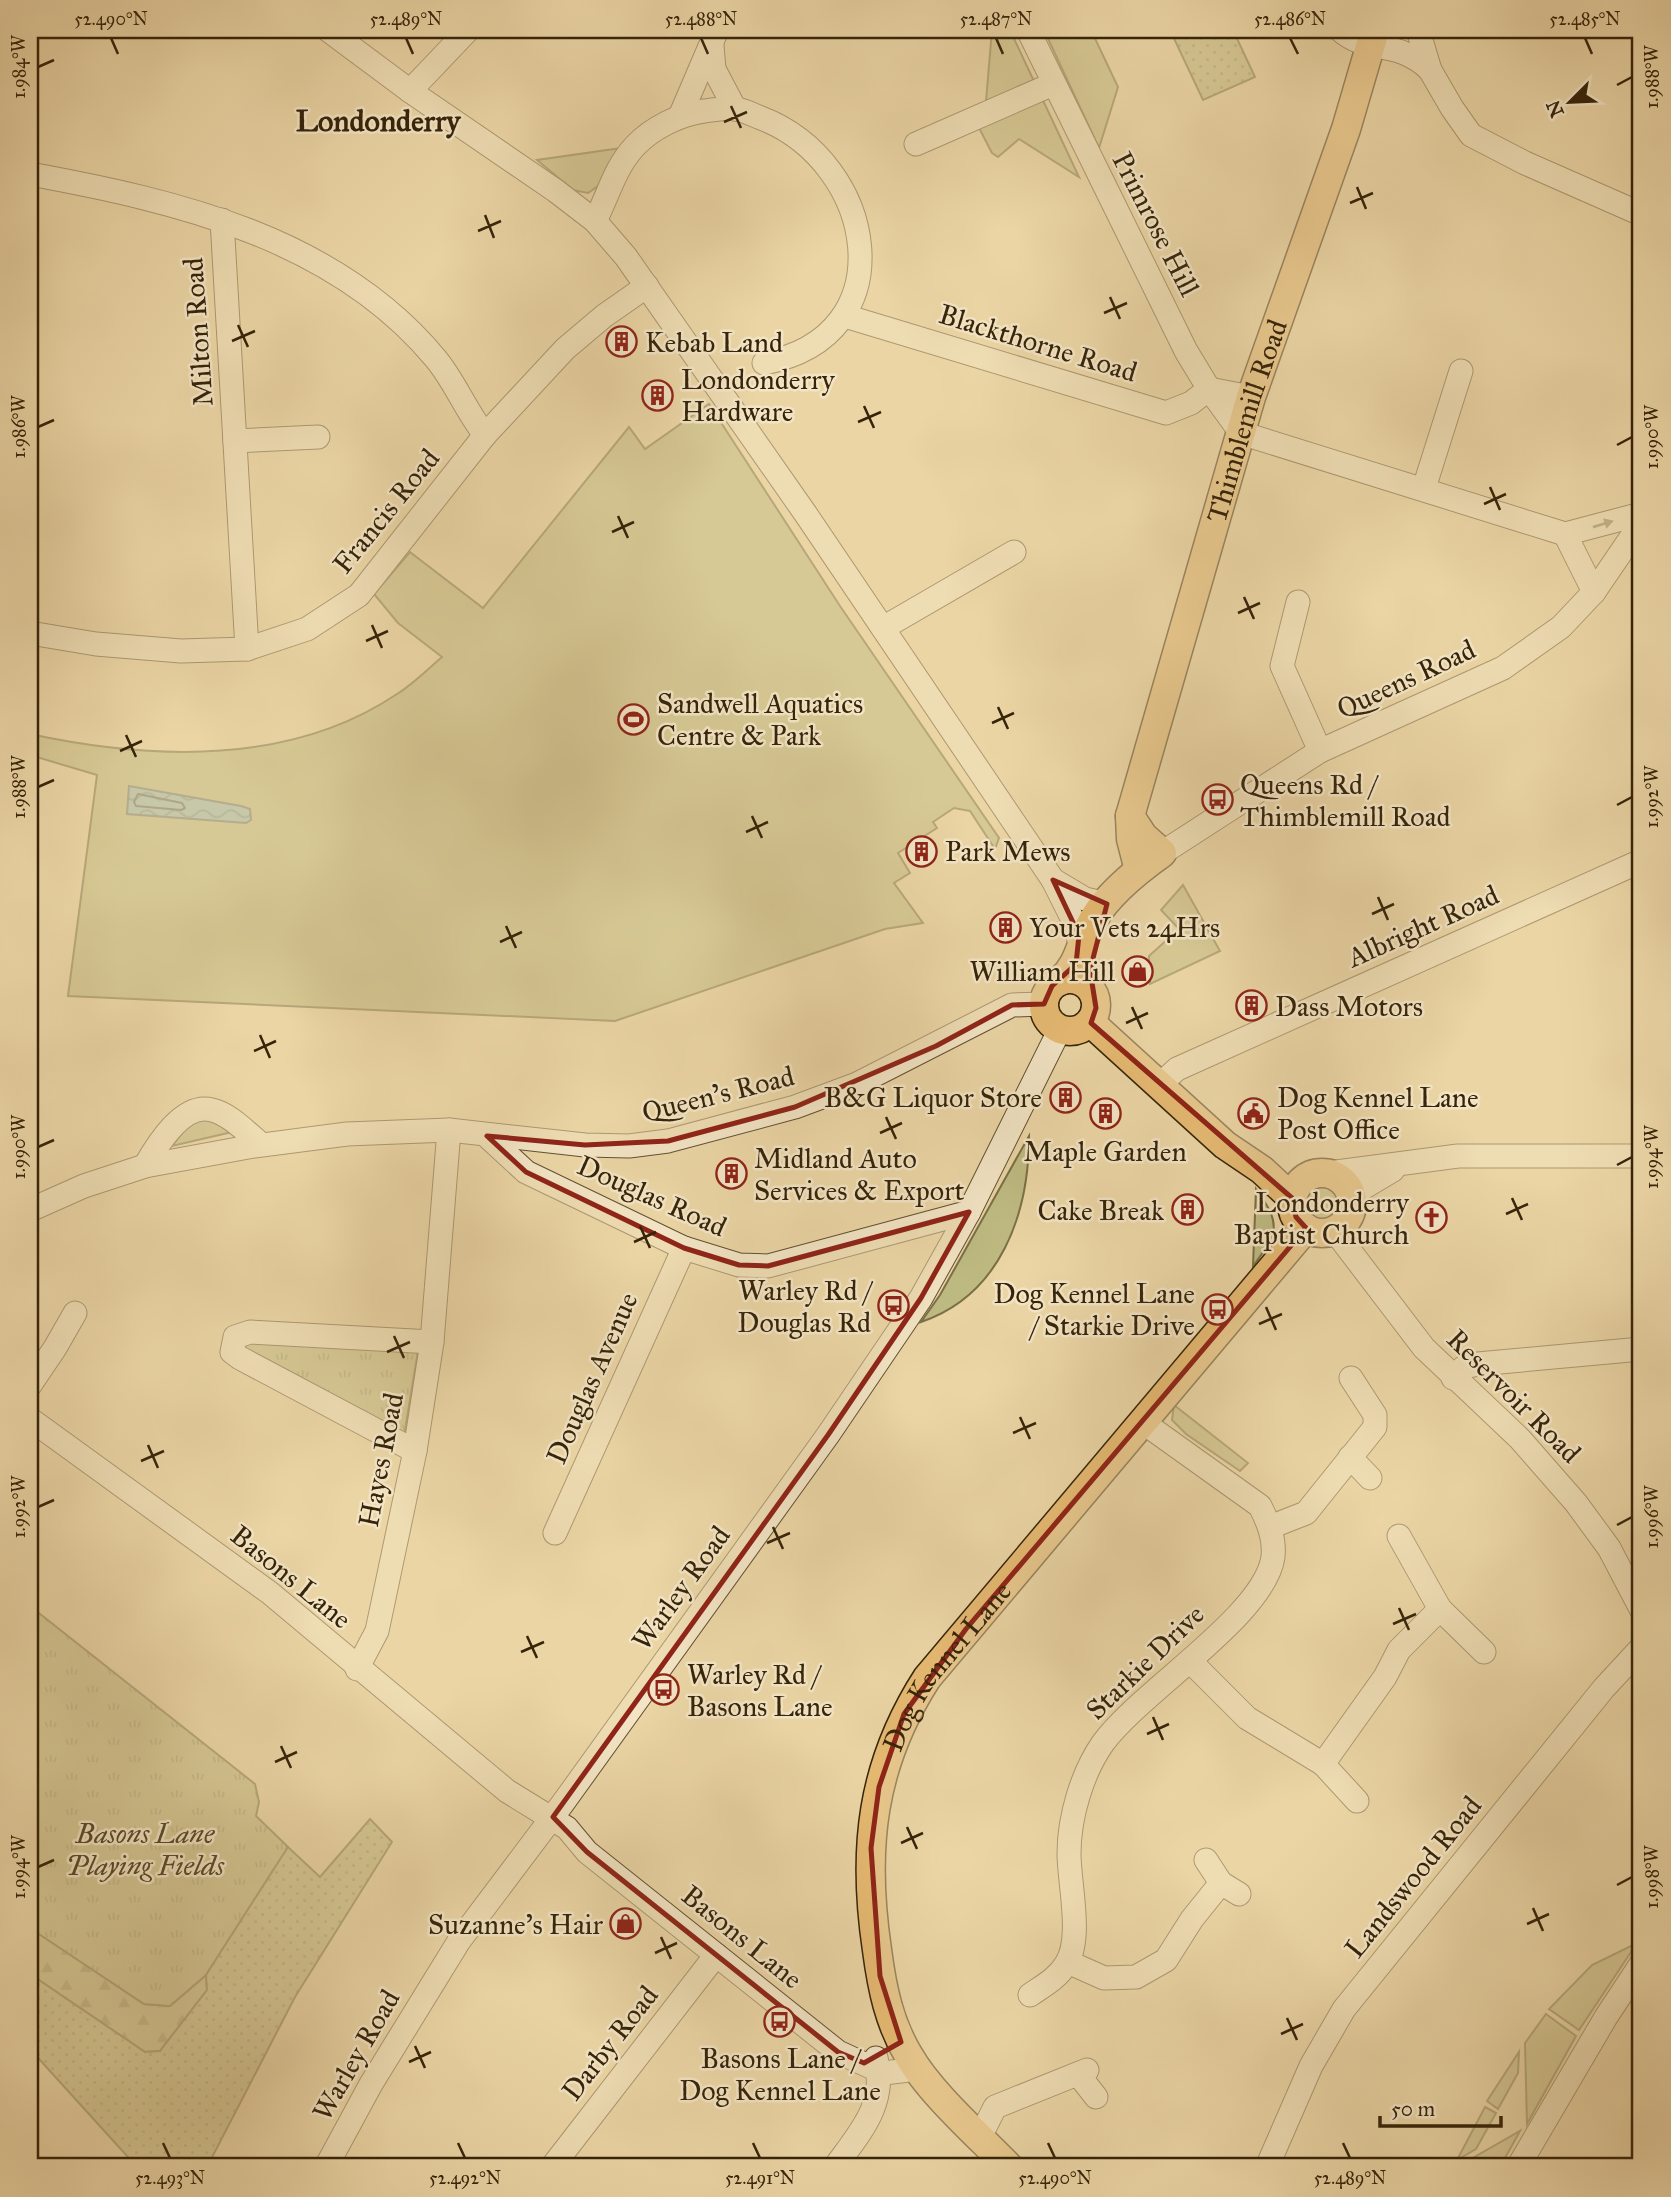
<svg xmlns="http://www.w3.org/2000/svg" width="1671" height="2197" font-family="'IM FELL Great Primer',serif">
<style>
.grass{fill:#bebb82;stroke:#7a7046;stroke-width:2}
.forest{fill:url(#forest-firs);stroke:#7a7046;stroke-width:2}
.park{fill:url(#park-tufts);stroke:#7a7046;stroke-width:2}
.garden{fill:url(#garden-dots);stroke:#7a7046;stroke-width:2}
.water{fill:url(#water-waves);stroke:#737c6e;stroke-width:2}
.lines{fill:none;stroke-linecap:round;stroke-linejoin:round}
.shore{stroke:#686d5d;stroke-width:2}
.minor-casing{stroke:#635031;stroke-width:25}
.major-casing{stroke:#36240a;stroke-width:31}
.minor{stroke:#f2e4c4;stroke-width:23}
.major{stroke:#e6ba72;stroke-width:28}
.oneway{fill:#948467}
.marked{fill:none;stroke:#8f2418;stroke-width:5;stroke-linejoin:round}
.ticks{fill:none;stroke:#36240a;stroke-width:2.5}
.labels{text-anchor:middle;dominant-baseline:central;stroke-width:5;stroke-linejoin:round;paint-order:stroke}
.street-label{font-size:28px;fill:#36240a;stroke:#f2e4c4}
.poi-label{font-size:28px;fill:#36240a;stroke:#f2e4c4;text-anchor:start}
.park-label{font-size:28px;font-style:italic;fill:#584a28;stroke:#f2e4c4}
.neighbourhood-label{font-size:30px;font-weight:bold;fill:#36240a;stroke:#f2e4c4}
.neatline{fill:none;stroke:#36240a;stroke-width:2.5}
.ticks-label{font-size:18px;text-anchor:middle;fill:#36240a}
</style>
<defs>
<pattern id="forest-firs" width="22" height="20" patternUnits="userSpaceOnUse" patternTransform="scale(1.75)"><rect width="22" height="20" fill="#bebb82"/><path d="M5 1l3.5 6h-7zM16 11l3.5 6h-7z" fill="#9b9869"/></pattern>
<pattern id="park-tufts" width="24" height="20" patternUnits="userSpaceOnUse" patternTransform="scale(1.75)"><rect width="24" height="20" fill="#bebb82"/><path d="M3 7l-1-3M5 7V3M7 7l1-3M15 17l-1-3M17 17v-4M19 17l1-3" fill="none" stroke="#9b9869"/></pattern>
<pattern id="garden-dots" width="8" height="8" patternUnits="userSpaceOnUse" patternTransform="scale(1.75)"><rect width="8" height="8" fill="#bebb82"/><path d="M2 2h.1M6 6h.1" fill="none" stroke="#9b9869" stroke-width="1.8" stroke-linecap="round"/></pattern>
<pattern id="water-waves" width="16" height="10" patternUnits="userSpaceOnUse" patternTransform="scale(1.75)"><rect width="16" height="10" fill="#9bb6b0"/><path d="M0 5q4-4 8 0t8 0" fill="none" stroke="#7f948d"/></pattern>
</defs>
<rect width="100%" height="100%" fill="#ebd5a5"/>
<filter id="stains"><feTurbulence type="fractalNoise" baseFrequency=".00286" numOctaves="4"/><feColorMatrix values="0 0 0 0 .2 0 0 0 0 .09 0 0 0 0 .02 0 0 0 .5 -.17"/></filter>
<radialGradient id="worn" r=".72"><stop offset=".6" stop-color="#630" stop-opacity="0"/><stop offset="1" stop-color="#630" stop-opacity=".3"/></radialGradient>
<!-- grass -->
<g class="grass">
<polygon points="992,30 1010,30 1079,177 1019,139 998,157 992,153 977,124 986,101"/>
<polygon points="1044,30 1091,30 1118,87 1099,148"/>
<polygon points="621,148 604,182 588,193 573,190 537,160"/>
<path d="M709 404 840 606 999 838 995 849 970 811 954 808 933 822 937 828 898 853 910 873 894 883 923 923 885 929 615 1021 68 996 97 775 30 755V734C151 760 290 766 397 694 413 684 428 669 442 657L398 623 374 594 410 552 483 608 629 427 645 449Z"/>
<polygon points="1183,885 1220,951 1150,984 1149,956 1179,929 1161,910"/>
<polygon points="207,1118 232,1132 172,1146 191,1122"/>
<path d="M1029 1136C1029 1213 1001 1295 921 1322L940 1295Z"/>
<circle cx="1322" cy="1203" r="20"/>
<path d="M1256 1189C1282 1225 1278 1232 1253 1266Z"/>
<polygon points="1174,1405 1248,1463 1240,1471 1186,1434 1172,1420"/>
<polygon points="1637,1943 1579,2030 1549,2009 1592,1965"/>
<polygon points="1546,2014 1576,2036 1527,2124 1525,2043"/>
<polygon points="1519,2052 1518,2073 1498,2109 1487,2101"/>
<polygon points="1485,2107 1496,2113 1476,2149 1457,2160"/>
<polygon points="1520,2131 1500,2167 1457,2167"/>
</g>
<!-- forest -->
<polygon class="forest" points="30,1928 144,2004 170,2006 206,1975 207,1990 160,2051 145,2052 30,1974"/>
<!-- park -->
<g class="park">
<polygon points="247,1342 418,1351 404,1436 314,1393 244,1347"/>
<polygon points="30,1606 255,1784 259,1802 256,1816 288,1847 206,1975 170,2006 144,2004 30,1928"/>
</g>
<!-- garden -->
<g class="garden">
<polygon points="1170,30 1233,30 1255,77 1203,100"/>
<polygon points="370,1819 392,1842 295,1997 207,2167 137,2167 30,2049 30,1974 145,2052 160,2051 207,1990 206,1975 288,1847 320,1877"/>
</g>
<!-- water -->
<polygon class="water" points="129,786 241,806 250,809 251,820 246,823 127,814"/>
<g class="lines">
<!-- shore -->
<polygon class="shore" points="138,794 182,803 185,808 181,810 136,806 134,802"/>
<defs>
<g id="minor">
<polyline points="328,30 410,91 556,191 595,221 626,257 805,513 1053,880 1075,924 1081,948"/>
<polyline points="1028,30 1186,351 1209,389 1241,433 1565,534 1641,514"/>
<path d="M1340 30C1368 55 1397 38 1430 70"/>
<polyline points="1418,30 1430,70 1452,108 1471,135 1525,163 1641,214"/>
<polyline points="712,46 714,69 735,109"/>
<polyline points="410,91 468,30"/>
<polyline points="681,114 717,30"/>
<polyline points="916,144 1053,84"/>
<path d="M30 174C177 201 336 238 436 359 455 382 466 411 485 435"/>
<polyline points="222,220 247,649"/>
<path d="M595 221C608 196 615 167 635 146 652 128 680 114 704 111 714 110 727 107 736 109 744 110 753 115 761 118 876 162 908 336 764 363"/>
<polyline points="845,316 1166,413 1191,403 1209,389 1251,397"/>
<polyline points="235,441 318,437"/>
<polyline points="1424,488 1461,371"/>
<polyline points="1565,534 1594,592"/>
<polyline points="1298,602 1282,666 1320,751"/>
<polyline points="883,628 1014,552"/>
<polyline points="30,633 96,644 181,651 247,649 307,629 359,595 485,435 565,349 604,316 647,286"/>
<polyline points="1162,853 1320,751 1503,668 1561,627 1594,592 1641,523"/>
<polyline points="1053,880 1085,899 1107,904"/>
<polyline points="1158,1086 1177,1069 1641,861"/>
<polyline points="487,1136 526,1172 684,1248 739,1265 768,1266 969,1212"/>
<path d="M145 1166C157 1145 183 1102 212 1110 230 1114 248 1134 261 1144"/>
<polyline points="1329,1173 1458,1156 1641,1156"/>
<polyline points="1351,1195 1393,1170"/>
<polyline points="30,1210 84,1186 145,1166 254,1146 347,1134 449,1130 585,1145 629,1146 668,1141 795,1107 857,1084 1012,1005 1044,1004"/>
<polyline points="1334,1230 1424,1348 1520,1439 1576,1503 1609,1548 1641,1609"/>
<polyline points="1453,1378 1464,1367 1478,1364 1641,1349"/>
<polyline points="30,1385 55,1348 75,1313"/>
<polyline points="30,1419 270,1593 507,1791 567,1828 587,1852 838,2052 884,2073 917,2069"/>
<polyline points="415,1451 240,1358 232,1352 235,1337 250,1332 432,1342"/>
<polyline points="1350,1457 1370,1478"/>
<polyline points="1270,1527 1306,1513 1375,1427 1375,1415 1351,1378"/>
<polyline points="555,1533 684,1248"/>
<polyline points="1399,1536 1440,1609 1484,1652"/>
<polyline points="1191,1662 1247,1718 1323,1764 1357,1801"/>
<polyline points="357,1669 377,1631 415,1451 432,1342 449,1130"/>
<polyline points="1323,1764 1385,1677 1399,1650 1440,1609"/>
<polyline points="1206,1860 1221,1883 1239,1894"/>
<polyline points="1068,1962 1104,1978 1136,1977 1166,1960 1192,1919 1221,1883"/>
<path d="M1030 1995C1043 1986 1058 1978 1066 1964 1083 1939 1069 1883 1069 1854 1069 1817 1082 1773 1103 1743 1141 1691 1265 1615 1273 1557 1275 1538 1268 1522 1260 1506L1144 1423"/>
<polyline points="1078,2074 1096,2097"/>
<polyline points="980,2137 995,2107 1087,2070"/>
<polyline points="326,2167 371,2084 459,1941 563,1803 828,1435 921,1298 969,1212 1060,1029"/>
<polyline points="552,2167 716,1955"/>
<path d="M835 2167C861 2131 887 2104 876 2058"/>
<polyline points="1267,2167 1311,2066 1344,2009 1604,1688 1641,1648"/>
<polyline points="1518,2167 1606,2017 1641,1964"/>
</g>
<g id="major">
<path id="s1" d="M1139 870 1131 839 1130 816 1251 397 1346 129 1375 30"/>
<circle cx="1070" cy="1005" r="26"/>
<path d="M1060 981C1080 964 1080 942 1093 920 1108 894 1138 870 1162 853L1143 836 1130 816"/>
<polyline points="1090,1022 1225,1145 1262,1170 1292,1198"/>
<circle cx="1322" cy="1203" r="30"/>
<path id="s2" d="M1009 2167C979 2136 930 2093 909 2056 889 2023 882 1988 877 1950 862 1849 871 1765 927 1678L1306 1228"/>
</g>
</defs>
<!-- minor casing -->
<use href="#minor" class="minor-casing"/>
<!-- major casing -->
<use href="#major" class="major-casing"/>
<!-- minor -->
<use href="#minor" class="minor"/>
<!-- major -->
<use href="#major" class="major"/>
</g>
<!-- one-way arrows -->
<defs><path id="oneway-solid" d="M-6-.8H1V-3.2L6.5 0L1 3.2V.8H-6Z" transform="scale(1.75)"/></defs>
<use class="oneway" href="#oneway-solid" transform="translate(1603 524) rotate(-17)"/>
<!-- marked area -->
<path d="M0 0H1671V2197H0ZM1053 880 1107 904 1090 970 1096 1008 1091 1023 1292 1198 1296 1217 1306 1228 966 1629 904 1714 879 1787 871 1848 880 1976 901 2042 864 2063 838 2052 587 1852 553 1817 828 1435 921 1298 969 1212 768 1266 739 1265 684 1248 526 1172 487 1136 585 1145 668 1141 795 1107 936 1046 1012 1005 1044 1004 1052 986 1076 964 1079 935Z" fill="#ebd5a5" fill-opacity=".55" fill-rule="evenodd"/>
<path class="marked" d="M1053 880 1107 904 1090 970 1096 1008 1091 1023 1292 1198 1296 1217 1306 1228 966 1629 904 1714 879 1787 871 1848 880 1976 901 2042 864 2063 838 2052 587 1852 553 1817 828 1435 921 1298 969 1212 768 1266 739 1265 684 1248 526 1172 487 1136 585 1145 668 1141 795 1107 936 1046 1012 1005 1044 1004 1052 986 1076 964 1079 935Z"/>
<!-- ticks -->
<path class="ticks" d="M111 38 118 54M406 38 413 54M701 38 708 54M996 38 1003 54M1290 38 1298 54M1585 38 1592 54M38 67 54 60M1617 85 1632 77M731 106 741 128M724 122 747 112M1357 187 1366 209M1350 203 1373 193M485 215 494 238M478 231 501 221M1110 297 1120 319M1104 313 1127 303M238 325 248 347M232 341 255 331M864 406 874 428M858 422 881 412M38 427 54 420M1617 445 1632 437M1490 487 1500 510M1484 504 1506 494M618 516 628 538M612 532 634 522M1244 597 1254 619M1238 613 1260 603M372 625 382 648M366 641 388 631M998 707 1008 729M992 723 1014 713M126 735 136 757M120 751 142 741M38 787 54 780M1617 805 1632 797M752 816 762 838M746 832 768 822M1378 897 1388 920M1372 914 1394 904M506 926 516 948M500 942 522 932M1132 1007 1142 1029M1126 1023 1148 1013M260 1035 270 1058M254 1051 276 1041M886 1117 896 1139M880 1133 902 1123M38 1147 54 1140M1617 1165 1632 1157M1512 1198 1522 1220M1506 1214 1528 1204M640 1226 650 1248M634 1242 656 1232M1266 1307 1276 1330M1259 1324 1282 1314M394 1336 404 1358M387 1352 410 1342M1020 1417 1030 1439M1013 1433 1036 1423M148 1445 158 1468M141 1461 164 1451M38 1507 54 1500M1617 1525 1632 1517M773 1527 783 1549M767 1543 790 1533M1399 1608 1409 1630M1393 1624 1416 1614M527 1636 537 1658M521 1652 544 1642M1153 1717 1163 1740M1147 1734 1169 1724M281 1746 291 1768M275 1762 297 1752M907 1827 917 1849M901 1843 923 1833M38 1867 54 1860M1617 1885 1632 1877M1533 1908 1543 1931M1527 1924 1549 1914M661 1937 671 1959M655 1953 677 1943M1287 2018 1297 2040M1281 2034 1303 2024M415 2046 425 2068M409 2062 431 2052M163 2143 170 2158M458 2143 465 2158M753 2143 760 2158M1048 2143 1055 2158M1343 2143 1350 2158"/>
<!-- icons -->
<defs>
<symbol id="building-ring" viewBox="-11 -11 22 22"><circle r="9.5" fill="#f2e4c4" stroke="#8f2418" stroke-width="1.5"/><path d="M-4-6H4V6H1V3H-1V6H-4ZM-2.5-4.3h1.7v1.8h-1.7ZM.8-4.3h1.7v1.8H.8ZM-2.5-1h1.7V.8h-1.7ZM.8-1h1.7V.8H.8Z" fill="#8f2418"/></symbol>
<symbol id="stadium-ring" viewBox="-11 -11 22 22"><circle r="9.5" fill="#f2e4c4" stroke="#8f2418" stroke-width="1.5"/><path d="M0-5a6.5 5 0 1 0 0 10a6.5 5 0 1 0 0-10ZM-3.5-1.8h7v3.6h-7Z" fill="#8f2418"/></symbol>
<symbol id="bus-ring" viewBox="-11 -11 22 22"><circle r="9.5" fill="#f2e4c4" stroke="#8f2418" stroke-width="1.5"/><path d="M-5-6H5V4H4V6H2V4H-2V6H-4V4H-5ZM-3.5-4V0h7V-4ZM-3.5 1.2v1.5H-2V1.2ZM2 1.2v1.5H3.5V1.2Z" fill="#8f2418"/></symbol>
<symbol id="shop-ring" viewBox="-11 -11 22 22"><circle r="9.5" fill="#f2e4c4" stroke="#8f2418" stroke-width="1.5"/><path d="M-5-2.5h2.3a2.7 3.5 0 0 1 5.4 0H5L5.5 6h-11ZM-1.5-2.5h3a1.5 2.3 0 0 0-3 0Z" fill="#8f2418"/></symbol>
<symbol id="civic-ring" viewBox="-11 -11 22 22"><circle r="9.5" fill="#f2e4c4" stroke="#8f2418" stroke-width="1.5"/><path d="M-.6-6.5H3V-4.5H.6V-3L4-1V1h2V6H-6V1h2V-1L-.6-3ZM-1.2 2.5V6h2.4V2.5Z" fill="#8f2418"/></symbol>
<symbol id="church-ring" viewBox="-11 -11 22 22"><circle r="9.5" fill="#f2e4c4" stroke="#8f2418" stroke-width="1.5"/><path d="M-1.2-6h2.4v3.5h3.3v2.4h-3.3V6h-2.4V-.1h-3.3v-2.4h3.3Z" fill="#8f2418"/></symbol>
</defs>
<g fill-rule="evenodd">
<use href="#building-ring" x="604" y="324" width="35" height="35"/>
<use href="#building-ring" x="640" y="378" width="35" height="35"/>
<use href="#stadium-ring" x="616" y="702" width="35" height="35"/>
<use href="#bus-ring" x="1200" y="782" width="35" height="35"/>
<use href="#building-ring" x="904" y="834" width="35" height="35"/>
<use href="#building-ring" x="988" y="910" width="35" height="35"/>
<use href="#shop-ring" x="1120" y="954" width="35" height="35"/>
<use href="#building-ring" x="1234" y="988" width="35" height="35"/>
<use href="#building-ring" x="1048" y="1080" width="35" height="35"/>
<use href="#civic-ring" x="1236" y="1096" width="35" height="35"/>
<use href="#building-ring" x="1088" y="1096" width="35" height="35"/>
<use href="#building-ring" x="714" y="1156" width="35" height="35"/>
<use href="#building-ring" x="1170" y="1192" width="35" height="35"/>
<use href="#church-ring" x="1414" y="1200" width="35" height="35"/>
<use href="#bus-ring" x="876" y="1288" width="35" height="35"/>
<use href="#bus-ring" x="1200" y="1292" width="35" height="35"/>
<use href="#bus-ring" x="646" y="1672" width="35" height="35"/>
<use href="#shop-ring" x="608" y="1906" width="35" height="35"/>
<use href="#bus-ring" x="762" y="2004" width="35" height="35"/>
</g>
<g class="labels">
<!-- street labels -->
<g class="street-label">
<text transform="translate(1156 224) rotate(63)">Primrose Hill</text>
<text transform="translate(198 332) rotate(-94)">Milton Road</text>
<text transform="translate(1038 343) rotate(17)">Blackthorne Road</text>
<text stroke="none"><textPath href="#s1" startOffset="467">Thimblemill Road</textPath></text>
<text transform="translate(386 511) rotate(-51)">Francis Road</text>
<text transform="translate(1406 679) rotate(-25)">Queens Road</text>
<text transform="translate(1423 926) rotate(-24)">Albright Road</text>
<text transform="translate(718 1094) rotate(-14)">Queen's Road</text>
<text transform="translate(652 1196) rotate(24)">Douglas Road</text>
<text transform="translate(592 1378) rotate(-66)">Douglas Avenue</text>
<text transform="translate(1514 1396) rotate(45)">Reservoir Road</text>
<text transform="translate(381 1460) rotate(-79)">Hayes Road</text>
<text transform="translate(291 1577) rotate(39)">Basons Lane</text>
<text transform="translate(681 1588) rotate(-54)">Warley Road</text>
<text transform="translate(1145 1662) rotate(-44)">Starkie Drive</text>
<text stroke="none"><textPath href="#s2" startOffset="565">Dog Kennel Lane</textPath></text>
<text transform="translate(1413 1877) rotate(-51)">Landswood Road</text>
<text transform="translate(742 1937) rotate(39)">Basons Lane</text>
<text transform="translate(610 2043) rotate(-52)">Darby Road</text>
<text transform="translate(356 2055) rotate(-60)">Warley Road</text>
</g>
<!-- poi labels -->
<g class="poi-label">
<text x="645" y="342">Kebab Land</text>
<text x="681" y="379">Londonderry<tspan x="681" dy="32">Hardware</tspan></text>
<text x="657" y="703">Sandwell Aquatics<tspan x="657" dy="32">Centre &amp; Park</tspan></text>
<text x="1240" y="784">Queens Rd /<tspan x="1240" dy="32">Thimblemill Road</tspan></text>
<text x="945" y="851">Park Mews</text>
<text x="1029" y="927">Your Vets 24Hrs</text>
<text x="1115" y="971" text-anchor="end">William Hill</text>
<text x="1275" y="1006">Dass Motors</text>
<text x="1042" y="1097" text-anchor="end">B&amp;G Liquor Store</text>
<text x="1277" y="1097">Dog Kennel Lane<tspan x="1277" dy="32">Post Office</tspan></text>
<text x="1105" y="1151" text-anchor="middle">Maple Garden</text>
<text x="754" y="1158">Midland Auto<tspan x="754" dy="32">Services &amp; Export</tspan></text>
<text x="1409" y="1202" text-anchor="end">Londonderry<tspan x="1409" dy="32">Baptist Church</tspan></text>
<text x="1164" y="1210" text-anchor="end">Cake Break</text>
<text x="871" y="1290" text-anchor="end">Warley Rd /<tspan x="871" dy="32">Douglas Rd</tspan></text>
<text x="1195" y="1293" text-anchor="end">Dog Kennel Lane<tspan x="1195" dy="32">/ Starkie Drive</tspan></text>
<text x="687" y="1674">Warley Rd /<tspan x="687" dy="32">Basons Lane</tspan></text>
<text x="603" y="1924" text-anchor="end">Suzanne's Hair</text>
<text x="780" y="2058" text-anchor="middle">Basons Lane /<tspan x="780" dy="32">Dog Kennel Lane</tspan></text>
</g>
<!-- park labels -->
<g class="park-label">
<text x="145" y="1833">Basons Lane<tspan x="145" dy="32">Playing Fields</tspan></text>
</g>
<!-- neighbourhood labels -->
<g class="neighbourhood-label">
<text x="378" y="121">Londonderry</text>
</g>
</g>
<!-- margin -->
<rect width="1671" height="2197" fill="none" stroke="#ebd5a5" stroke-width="77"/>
<!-- north arrow -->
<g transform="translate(1570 102) rotate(246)" stroke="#f2e4c4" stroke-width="5" paint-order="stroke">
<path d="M0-5L12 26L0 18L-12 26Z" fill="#36240a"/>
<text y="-10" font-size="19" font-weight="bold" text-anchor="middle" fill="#36240a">N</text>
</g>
<!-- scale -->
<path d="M1380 2116v10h121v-10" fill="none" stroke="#36240a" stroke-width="3.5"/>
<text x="1391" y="2116" font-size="21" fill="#36240a" stroke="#f2e4c4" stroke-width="5" paint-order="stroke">50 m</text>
<rect x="38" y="38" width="1594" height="2120" class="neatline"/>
<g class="ticks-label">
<text x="111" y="25">52.490°N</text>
<text x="406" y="25">52.489°N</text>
<text x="701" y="25">52.488°N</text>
<text x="996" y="25">52.487°N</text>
<text x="1290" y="25">52.486°N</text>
<text x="1585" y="25">52.485°N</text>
<text transform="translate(19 67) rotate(-90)" y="6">1.984°W</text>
<text transform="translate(1652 77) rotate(-90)" y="6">1.988°W</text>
<text transform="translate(19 427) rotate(-90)" y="6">1.986°W</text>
<text transform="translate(1652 437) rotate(-90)" y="6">1.990°W</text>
<text transform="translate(19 787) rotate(-90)" y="6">1.988°W</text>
<text transform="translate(1652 797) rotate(-90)" y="6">1.992°W</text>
<text transform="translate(19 1147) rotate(-90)" y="6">1.990°W</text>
<text transform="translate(1652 1157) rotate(-90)" y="6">1.994°W</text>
<text transform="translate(19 1507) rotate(-90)" y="6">1.992°W</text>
<text transform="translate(1652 1517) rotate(-90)" y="6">1.996°W</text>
<text transform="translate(19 1867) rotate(-90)" y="6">1.994°W</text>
<text transform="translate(1652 1877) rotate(-90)" y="6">1.998°W</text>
<text x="170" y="2184">52.493°N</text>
<text x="465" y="2184">52.492°N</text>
<text x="760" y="2184">52.491°N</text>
<text x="1055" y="2184">52.490°N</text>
<text x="1350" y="2184">52.489°N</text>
</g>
<rect width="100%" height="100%" filter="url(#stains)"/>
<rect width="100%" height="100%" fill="url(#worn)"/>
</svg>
